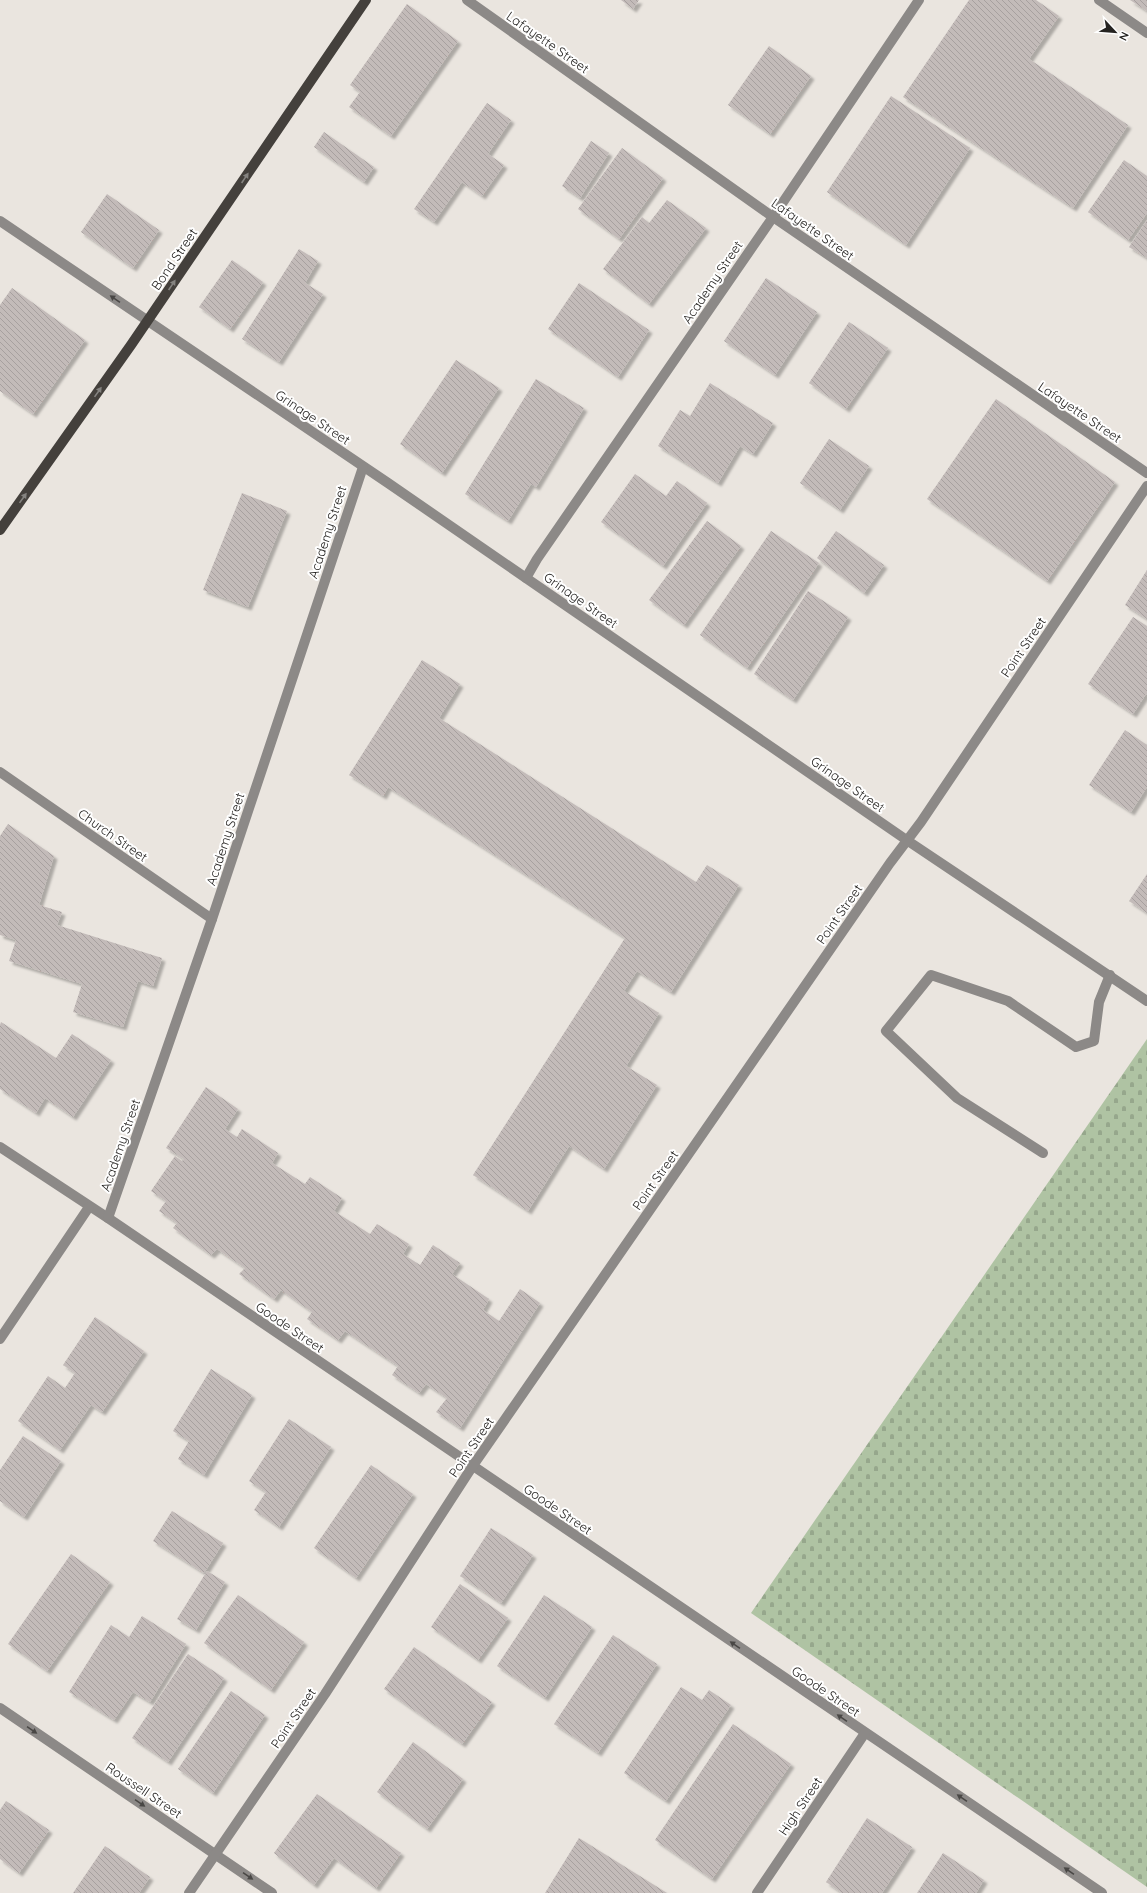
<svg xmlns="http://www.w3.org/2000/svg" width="1147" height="1893" font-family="Quicksand,sans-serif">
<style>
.cemetery{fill:url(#cemetery-stones)}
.building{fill:url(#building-back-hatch);filter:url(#shadow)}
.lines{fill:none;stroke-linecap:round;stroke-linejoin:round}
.minor{stroke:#8c8987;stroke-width:10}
.major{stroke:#44403c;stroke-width:10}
.oneway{fill:#858380}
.oneway2{fill:#494745}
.labels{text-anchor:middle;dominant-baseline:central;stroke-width:4;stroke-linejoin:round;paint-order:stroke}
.street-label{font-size:13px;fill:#252321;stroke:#fff}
</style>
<defs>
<pattern id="cemetery-stones" width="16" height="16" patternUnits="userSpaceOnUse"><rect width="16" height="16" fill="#afc3a3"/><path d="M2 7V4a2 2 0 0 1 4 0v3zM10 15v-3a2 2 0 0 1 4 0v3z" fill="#96a78c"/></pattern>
<pattern id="building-back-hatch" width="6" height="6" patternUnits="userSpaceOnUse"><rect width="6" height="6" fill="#c3bbb9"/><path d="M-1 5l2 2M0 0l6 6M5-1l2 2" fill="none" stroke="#a7a09f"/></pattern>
<filter id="shadow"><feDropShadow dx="3.5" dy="3.5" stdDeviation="1" flood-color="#0004"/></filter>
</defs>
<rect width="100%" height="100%" fill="#eae5df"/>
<!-- cemetery -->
<polygon class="cemetery" points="1147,1039 1147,1887 751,1613"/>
<!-- building -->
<g class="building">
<polygon points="621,0 639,0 633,9"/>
<polygon points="969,0 1036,0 1059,16 1029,59 1128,125 1073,208 903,97"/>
<polygon points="1130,0 1147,0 1147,11"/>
<polygon points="407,4 458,41 391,136 349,107 360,92 350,85"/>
<polygon points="769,46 811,76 770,134 728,105"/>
<polygon points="891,96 970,148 906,245 827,192"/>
<polygon points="487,103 511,120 488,154 504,165 482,196 462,182 434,222 414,209"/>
<polygon points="324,132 374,167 364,182 314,147"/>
<polygon points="591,141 609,153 580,198 562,186"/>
<polygon points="622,148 663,178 619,239 578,209"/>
<polygon points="1124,160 1147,176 1147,213 1128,240 1088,212"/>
<polygon points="107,194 159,230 133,268 81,232"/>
<polygon points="667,200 706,228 649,304 603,269 642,217 649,223"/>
<polygon points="1147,220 1147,258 1129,247"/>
<polygon points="299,249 318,261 305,283 323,294 279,362 242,339"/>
<polygon points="232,260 263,282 230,329 199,307"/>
<polygon points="766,278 817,312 775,375 724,341"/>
<polygon points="579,283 649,330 618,377 548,329"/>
<polygon points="12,288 85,340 33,414 0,391 0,305"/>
<polygon points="849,322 888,348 846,409 809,383"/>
<polygon points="456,360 499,388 442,473 400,444"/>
<polygon points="536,379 584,408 536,487 531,484 508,521 465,494"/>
<polygon points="710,383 773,423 753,454 740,446 718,483 658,446 680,410 690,416"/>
<polygon points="996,399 1115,482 1047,581 927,499"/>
<polygon points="829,439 869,466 840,510 800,483"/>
<polygon points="635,474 666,496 677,481 707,503 663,566 601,522"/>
<polygon points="242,493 287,511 248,607 203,590"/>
<polygon points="707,521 741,546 684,625 649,600"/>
<polygon points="771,531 819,563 747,668 700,635"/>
<polygon points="836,531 884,565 864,593 817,558"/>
<polygon points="1147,570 1147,619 1125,605"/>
<polygon points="808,591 848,617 793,700 754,674"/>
<polygon points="1133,617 1147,626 1147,695 1146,694 1133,714 1088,684"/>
<polygon points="422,660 460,684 439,718 696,882 707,865 739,885 671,992 637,971 624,991 659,1013 626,1066 657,1085 604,1169 569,1146 528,1211 473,1175 625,938 388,787 383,796 349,775"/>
<polygon points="1125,730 1147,745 1147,787 1131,812 1089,785"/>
<polygon points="8,824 54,856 39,905 62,912 57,925 162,958 153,986 138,981 123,1027 73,1012 82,984 9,961 16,940 0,935 0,836"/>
<polygon points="1147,874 1147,913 1129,901"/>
<polygon points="1,1022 56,1058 72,1034 111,1060 73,1117 45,1098 36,1113 0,1089 0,1025"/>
<polygon points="206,1087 238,1109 225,1129 237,1137 242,1129 278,1153 272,1163 305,1184 310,1177 342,1198 334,1211 370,1234 377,1224 409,1244 403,1254 420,1265 433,1245 460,1263 452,1274 489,1299 483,1310 499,1321 520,1289 540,1303 460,1428 436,1412 447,1398 426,1384 419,1393 392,1375 398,1366 345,1331 338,1340 307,1319 312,1312 281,1290 274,1299 239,1274 245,1268 217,1249 211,1255 173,1228 177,1223 159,1211 166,1201 151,1191 175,1156 182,1161 184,1159 166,1148"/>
<polygon points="95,1317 144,1351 102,1412 91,1405 60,1450 18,1421 48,1376 65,1388 75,1373 63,1365"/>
<polygon points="211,1369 252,1395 204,1475 178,1459 189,1441 173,1431"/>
<polygon points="289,1419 331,1447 279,1527 254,1510 266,1492 249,1481"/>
<polygon points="23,1436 61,1461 24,1517 0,1501 0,1470"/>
<polygon points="371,1465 413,1494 356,1578 314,1548"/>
<polygon points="172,1511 223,1543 204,1573 153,1541"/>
<polygon points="491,1528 533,1555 501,1603 460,1576"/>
<polygon points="71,1554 110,1582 47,1671 8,1644"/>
<polygon points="207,1571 225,1582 196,1630 177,1619"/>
<polygon points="460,1584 508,1618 478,1660 431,1627"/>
<polygon points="238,1595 304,1642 271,1690 204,1643"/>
<polygon points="544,1595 592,1627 545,1698 497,1666"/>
<polygon points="142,1616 186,1644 150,1702 133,1692 114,1720 69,1692 111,1625 129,1637"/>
<polygon points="613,1635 657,1664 598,1753 554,1724"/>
<polygon points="414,1647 492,1702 462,1744 384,1689"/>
<polygon points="188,1654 224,1678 168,1762 132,1738"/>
<polygon points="681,1687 702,1700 709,1690 731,1705 666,1801 624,1773"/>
<polygon points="231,1691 265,1715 213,1793 178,1769"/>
<polygon points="733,1724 791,1764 712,1879 655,1840"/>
<polygon points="413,1742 463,1779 427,1829 377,1792"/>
<polygon points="317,1794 401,1853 376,1888 334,1858 314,1885 274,1853"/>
<polygon points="6,1801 49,1830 19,1873 0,1859 0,1810"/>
<polygon points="867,1818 912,1847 882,1893 842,1893 826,1882"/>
<polygon points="579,1838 667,1893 545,1893"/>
<polygon points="105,1846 150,1877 139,1893 73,1893"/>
<polygon points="943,1853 984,1880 976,1893 917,1893"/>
</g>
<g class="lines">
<!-- minor -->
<g class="minor">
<polyline points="467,0 773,217 1147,473"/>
<polyline points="1099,0 1147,33"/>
<polyline points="0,221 388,483 908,841 1147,1001"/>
<polyline points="526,578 537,559 773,217 919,0"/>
<polyline points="0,772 212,919"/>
<polyline points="0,1147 108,1218 1102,1893"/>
<polyline points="1043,1153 957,1098 886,1031 931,975 1008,1001 1076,1047 1094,1041 1099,1002 1110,975"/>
<polyline points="108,1218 212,919 363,467"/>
<polyline points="0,1339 89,1207"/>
<polyline points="0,1708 272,1893"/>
<polyline points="189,1893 325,1694 472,1467 890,863 921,822 1147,486"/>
<polyline points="757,1893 865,1733"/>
</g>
<!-- major -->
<polyline class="major" points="0,530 131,345 366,0"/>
</g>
<!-- one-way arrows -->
<defs><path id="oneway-solid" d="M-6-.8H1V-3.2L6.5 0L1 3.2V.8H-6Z"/></defs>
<g class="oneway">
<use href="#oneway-solid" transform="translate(245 178) rotate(-56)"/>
<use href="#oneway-solid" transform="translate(172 285) rotate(-56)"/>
<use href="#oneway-solid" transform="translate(98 392) rotate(-55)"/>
<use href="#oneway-solid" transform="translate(23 498) rotate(-55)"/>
</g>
<g class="oneway2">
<use href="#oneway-solid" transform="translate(115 299) rotate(-146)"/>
<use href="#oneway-solid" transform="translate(735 1645) rotate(-146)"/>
<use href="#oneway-solid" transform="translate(842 1718) rotate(-146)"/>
<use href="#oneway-solid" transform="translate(32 1730) rotate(34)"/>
<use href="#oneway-solid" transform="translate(962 1798) rotate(-146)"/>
<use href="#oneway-solid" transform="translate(140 1803) rotate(34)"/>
<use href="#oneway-solid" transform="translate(1069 1871) rotate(-146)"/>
<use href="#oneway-solid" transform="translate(248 1876) rotate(34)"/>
</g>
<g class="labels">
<!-- street labels -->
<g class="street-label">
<text transform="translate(548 42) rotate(35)">Lafayette Street</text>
<text transform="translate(813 229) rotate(35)">Lafayette Street</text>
<text transform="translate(174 259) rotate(-56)">Bond Street</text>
<text transform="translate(712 282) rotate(-56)">Academy Street</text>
<text transform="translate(1080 412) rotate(34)">Lafayette Street</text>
<text transform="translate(313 417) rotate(34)">Grinage Street</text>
<text transform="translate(327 532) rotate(-72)">Academy Street</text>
<text transform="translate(581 600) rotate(35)">Grinage Street</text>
<text transform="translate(1023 647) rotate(-56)">Point Street</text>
<text transform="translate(848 784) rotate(35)">Grinage Street</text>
<text transform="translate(113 835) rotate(35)">Church Street</text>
<text transform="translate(225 839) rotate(-72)">Academy Street</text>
<text transform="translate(839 914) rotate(-55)">Point Street</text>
<text transform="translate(120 1145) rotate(-71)">Academy Street</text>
<text transform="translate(655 1180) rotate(-55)">Point Street</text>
<text transform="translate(290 1327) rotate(34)">Goode Street</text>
<text transform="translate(471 1447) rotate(-56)">Point Street</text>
<text transform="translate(558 1509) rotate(34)">Goode Street</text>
<text transform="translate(826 1691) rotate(34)">Goode Street</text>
<text transform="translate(293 1718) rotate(-56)">Point Street</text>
<text transform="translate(144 1790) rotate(34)">Roussell Street</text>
<text transform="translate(800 1806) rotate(-56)">High Street</text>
</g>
</g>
<!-- north arrow -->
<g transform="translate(1115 32) rotate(116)" stroke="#ffffff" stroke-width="3" paint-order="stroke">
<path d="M0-3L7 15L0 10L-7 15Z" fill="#252321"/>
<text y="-6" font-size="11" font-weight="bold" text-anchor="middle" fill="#252321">N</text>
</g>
</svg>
